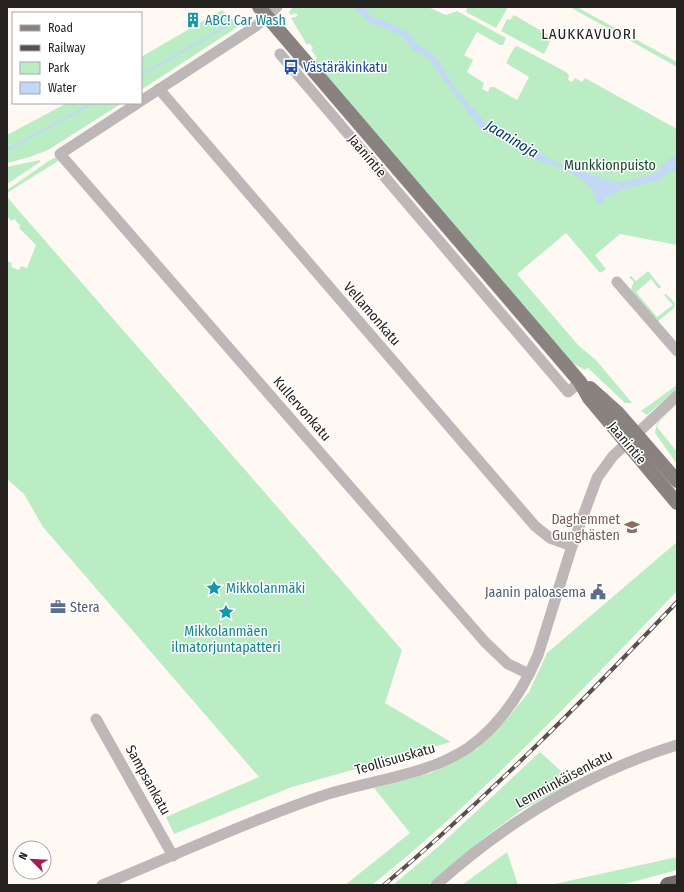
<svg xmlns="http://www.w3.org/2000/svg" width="684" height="892" font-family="'Fira Sans Condensed',sans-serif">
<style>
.green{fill:#baedc4}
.water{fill:#c3d8f4}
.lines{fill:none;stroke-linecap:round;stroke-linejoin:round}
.stream{stroke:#c3d8f4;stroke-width:2.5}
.minor{stroke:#bdb8b7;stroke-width:11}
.major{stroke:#89827f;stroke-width:14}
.highway{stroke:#776e6b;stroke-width:16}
.rail-casing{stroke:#55514e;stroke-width:4}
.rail{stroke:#fff;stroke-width:2.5;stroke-dasharray:8;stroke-linecap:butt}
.labels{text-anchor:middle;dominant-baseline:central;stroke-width:3;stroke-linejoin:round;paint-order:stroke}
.culture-label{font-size:14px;fill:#0d838f;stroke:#fff;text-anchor:start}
.transit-label{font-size:14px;fill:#164399;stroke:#fff;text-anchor:start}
.street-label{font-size:14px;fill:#252220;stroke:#fff}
.park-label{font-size:14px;fill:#114924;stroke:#fff}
.education-label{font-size:14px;fill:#785e54;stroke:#fff;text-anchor:end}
.service-label{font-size:14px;fill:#4e5e75;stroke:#fff;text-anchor:end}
.neighbourhood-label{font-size:15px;letter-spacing:1px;fill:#252220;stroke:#fff}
.water-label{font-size:15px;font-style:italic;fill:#033671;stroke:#fff}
</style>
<rect width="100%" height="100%" fill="#fff8f3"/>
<!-- green -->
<g class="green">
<polygon points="293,7 428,7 446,15 457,11 506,38 503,45 500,45 477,32 464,55 473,60 467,72 484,83 482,89 488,92 490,87 494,87 517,100 529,77 506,63 514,48 517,46 566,72 569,75 568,80 572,82 575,78 582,82 585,78 677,129 677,245 620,234 595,255 606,269 600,273 566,233 517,274 579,346 596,360 632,403 625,403 588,368 585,370 569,361 330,83 315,61 317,58 311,50 313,48 309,43 307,45 291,18 298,16 296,13 290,15 289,12"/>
<polygon points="467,7 503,7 507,9 496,28 466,12"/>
<polygon points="570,7 577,7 677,62 677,67"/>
<polygon points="222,10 239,26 141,90 141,57"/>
<polygon points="514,15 552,37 544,54 501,31 507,19 510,20"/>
<polygon points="67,103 122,103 48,150 30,157 7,163 7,135"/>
<polygon points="57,157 60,159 58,161 7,193 7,190 50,160"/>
<polygon points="40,160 40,162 7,184 7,167"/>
<polygon points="7,197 402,650 385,703 451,742 292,787 174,834 166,817 259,777 43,527 24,494 7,479 7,261 12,263 11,267 19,270 21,266 27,268 36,245 19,228 20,225 14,219 11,221 7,216"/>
<polygon points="648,271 661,287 659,289 651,279 636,292 657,317 673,305 664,295 666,294 675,303 674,308 657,322 632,293 631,289 634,282 629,277 631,276 636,281"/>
<polygon points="677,385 677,389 647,415 641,411"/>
<polygon points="677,405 659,422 657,427 677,452 677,464 655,433 657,423"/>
<path d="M677 542V591C579 693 483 796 372 885H345L410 833 374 788 431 773 477 749 507 719 529 692 547 653Z"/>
<polygon points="540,752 573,782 522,810 489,834 428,885 393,885 439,846"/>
<polygon points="507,852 518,885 462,885"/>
<polygon points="677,857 677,870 621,885 550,885"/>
</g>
<!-- water -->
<path class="water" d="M354 7H365L370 15 407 31 416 43 420 44V47L427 50 436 57 456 89 486 123 518 139 546 157 563 165 619 183 653 174 671 157 677 158V170L669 172 658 181 624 189 608 196 600 204 597 202C593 180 565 169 545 163 536 160 536 156 525 156 524 153 523 149 521 147 517 144 486 130 481 129L429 60 422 54 414 51 401 35 369 22Z"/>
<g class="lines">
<!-- stream -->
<g class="stream">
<polyline points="141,75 232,23 238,17"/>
<polyline points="7,150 93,103"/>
</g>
<!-- minor -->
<g class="minor">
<polyline points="280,54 568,392 580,382"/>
<polyline points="159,89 535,526 550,538 572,546"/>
<polyline points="141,101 256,26 277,7"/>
<polyline points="138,103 60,154 485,642 508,664 529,674"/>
<polyline points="617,282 677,351"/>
<polyline points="96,719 173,856"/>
<path d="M102 885C174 856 245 822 319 797 367 780 424 777 468 748 501 725 522 692 538 655L572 546 597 478 613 456 677 396"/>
<path d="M436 885C506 822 587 773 677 745"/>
</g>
<!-- major -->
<g class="major">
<polyline points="259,7 580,382 589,398 677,503"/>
<polyline points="590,388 618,413 677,481"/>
</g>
<!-- highway -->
<polyline class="highway" points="668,885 677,883"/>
<defs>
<path id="rail" d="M384 885C488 797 583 701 677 602"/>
</defs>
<!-- rail casing -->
<use href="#rail" class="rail-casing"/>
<!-- rail -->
<use href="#rail" class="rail"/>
</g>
<!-- icons -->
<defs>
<symbol id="building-bare" viewBox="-9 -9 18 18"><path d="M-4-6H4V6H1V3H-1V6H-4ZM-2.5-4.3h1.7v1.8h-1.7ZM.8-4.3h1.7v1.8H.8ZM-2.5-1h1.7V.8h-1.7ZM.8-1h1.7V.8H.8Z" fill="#0f9aa8" stroke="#fff" stroke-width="2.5" paint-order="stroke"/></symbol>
<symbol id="bus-bare" viewBox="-9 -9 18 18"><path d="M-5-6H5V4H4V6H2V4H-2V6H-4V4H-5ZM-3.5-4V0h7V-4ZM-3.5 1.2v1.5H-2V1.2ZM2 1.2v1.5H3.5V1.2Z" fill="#1a4fb4" stroke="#fff" stroke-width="2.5" paint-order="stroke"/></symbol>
<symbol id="school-bare" viewBox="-9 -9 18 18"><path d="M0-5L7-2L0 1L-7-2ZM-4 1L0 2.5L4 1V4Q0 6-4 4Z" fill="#8d6e63" stroke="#fff" stroke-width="2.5" paint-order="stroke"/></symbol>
<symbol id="sight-bare" viewBox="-9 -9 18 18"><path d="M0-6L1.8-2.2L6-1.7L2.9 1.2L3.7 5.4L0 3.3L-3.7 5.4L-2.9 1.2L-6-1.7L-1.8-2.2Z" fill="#0f9aa8" stroke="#fff" stroke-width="2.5" paint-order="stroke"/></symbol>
<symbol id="civic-bare" viewBox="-9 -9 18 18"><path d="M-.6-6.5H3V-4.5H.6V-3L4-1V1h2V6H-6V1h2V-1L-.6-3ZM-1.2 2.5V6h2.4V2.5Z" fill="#5c6f8a" stroke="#fff" stroke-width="2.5" paint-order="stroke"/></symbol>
<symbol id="office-bare" viewBox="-9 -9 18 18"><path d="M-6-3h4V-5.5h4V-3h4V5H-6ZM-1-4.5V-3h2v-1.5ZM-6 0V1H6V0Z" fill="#5c6f8a" stroke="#fff" stroke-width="2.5" paint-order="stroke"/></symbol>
</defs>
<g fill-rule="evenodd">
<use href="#building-bare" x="182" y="9" width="22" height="22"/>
<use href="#bus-bare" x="280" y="56" width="22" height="22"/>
<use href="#school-bare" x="621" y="516" width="22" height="22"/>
<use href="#sight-bare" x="203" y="577" width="22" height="22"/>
<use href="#civic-bare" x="587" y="581" width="22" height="22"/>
<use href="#office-bare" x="47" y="596" width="22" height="22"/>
<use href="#sight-bare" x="215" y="601" width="22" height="22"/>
</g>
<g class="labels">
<!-- culture labels -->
<g class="culture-label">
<text x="205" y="20">ABC! Car Wash</text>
<text x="226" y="588">Mikkolanmäki</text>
<text x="226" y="631" text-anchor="middle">Mikkolanmäen<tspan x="226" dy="16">ilmatorjuntapatteri</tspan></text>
</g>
<!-- transit labels -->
<g class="transit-label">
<text x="303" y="67">Västäräkinkatu</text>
</g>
<!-- street labels -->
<g class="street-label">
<text transform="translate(367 156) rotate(50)">Jaanintie</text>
<text transform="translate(372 314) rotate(49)">Vellamonkatu</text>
<text transform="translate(302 409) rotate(49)">Kullervonkatu</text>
<text transform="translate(627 443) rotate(50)">Jaanintie</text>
<text transform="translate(395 759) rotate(-16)">Teollisuuskatu</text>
<text transform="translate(564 779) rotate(-28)">Lemminkäisenkatu</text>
<text transform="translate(148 780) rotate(61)">Sampsankatu</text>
</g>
<!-- park labels -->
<g class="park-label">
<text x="610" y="165">Munkkionpuisto</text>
</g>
<!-- education labels -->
<g class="education-label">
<text x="620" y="519">Daghemmet<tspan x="620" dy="16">Gunghästen</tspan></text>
</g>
<!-- service labels -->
<g class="service-label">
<text x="586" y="592">Jaanin paloasema</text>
<text x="70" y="607" text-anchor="start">Stera</text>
</g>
<!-- neighbourhood labels -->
<g class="neighbourhood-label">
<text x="589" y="34">LAUKKAVUORI</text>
</g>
<!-- water labels -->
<g class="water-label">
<text transform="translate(512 139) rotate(31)">Jaaninoja</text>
</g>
</g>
<!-- border -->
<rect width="684" height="892" fill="none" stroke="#252220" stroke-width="16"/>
<!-- legend -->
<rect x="12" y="12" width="130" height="92" fill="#ffffff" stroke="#a8a7a6"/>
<rect x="20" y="25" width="20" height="6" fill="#89827f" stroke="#a8a7a6"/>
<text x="48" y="32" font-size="12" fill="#252220">Road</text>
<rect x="20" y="45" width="20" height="6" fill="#55514e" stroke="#a8a7a6"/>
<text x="48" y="52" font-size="12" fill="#252220">Railway</text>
<rect x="20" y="62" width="20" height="12" fill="#baedc4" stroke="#a8a7a6"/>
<text x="48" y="72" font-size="12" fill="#252220">Park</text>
<rect x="20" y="82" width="20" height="12" fill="#c3d8f4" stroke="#a8a7a6"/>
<text x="48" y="92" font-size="12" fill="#252220">Water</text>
<!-- north arrow -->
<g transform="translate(32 860) rotate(294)"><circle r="19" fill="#ffffff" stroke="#a8a7a6"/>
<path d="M0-3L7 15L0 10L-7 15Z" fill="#a81956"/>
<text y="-6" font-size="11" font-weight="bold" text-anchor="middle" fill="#252220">N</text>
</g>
</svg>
